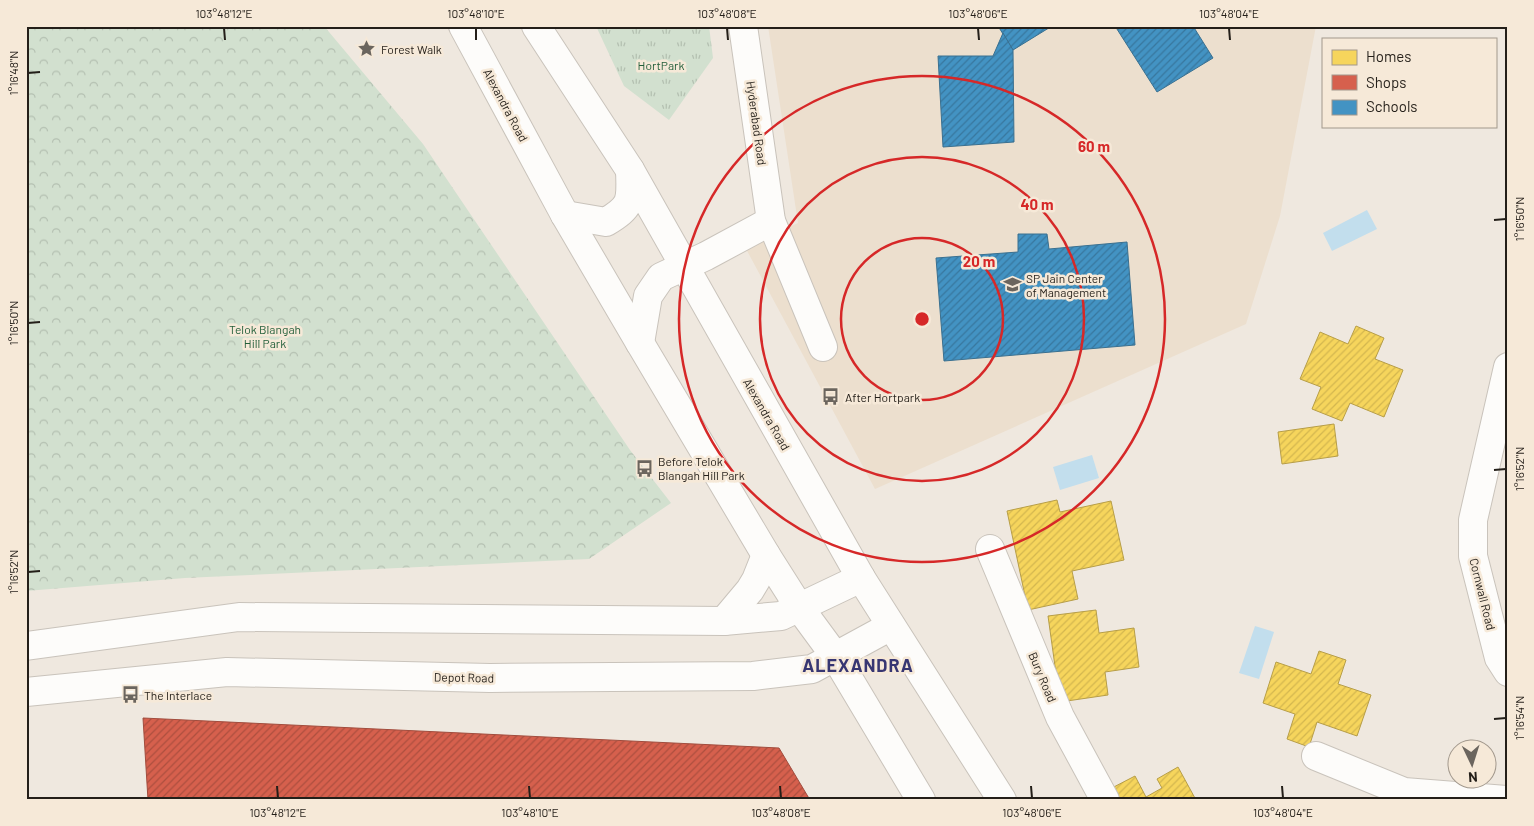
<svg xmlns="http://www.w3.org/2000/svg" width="1534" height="826" font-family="Barlow,sans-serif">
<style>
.built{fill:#ecdfce}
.grass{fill:url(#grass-tufts)}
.forest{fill:url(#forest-crowns)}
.water{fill:#c2deed}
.homes{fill:url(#homes-hatch);stroke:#b79e48}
.shops{fill:url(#shops-hatch);stroke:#a14c3d}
.schools{fill:url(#schools-hatch);stroke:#3a7090}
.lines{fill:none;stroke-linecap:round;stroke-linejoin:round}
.street-casing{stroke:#c9c3bb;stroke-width:30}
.primary-casing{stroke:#c9c3bb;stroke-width:30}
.street{stroke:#fdfcfa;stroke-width:28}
.primary{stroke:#fdfcfa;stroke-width:28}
.ticks{fill:none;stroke:#241f19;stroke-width:2}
.ring{fill:none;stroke:#d62828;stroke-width:2.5}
.labels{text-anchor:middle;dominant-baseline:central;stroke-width:5;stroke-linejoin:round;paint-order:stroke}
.poi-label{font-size:12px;fill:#241f19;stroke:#f6e9d8;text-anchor:start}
.park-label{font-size:12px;fill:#225e39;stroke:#f6e9d8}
.street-label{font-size:12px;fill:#241f19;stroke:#f6e9d8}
.district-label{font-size:18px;font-weight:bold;letter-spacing:1px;fill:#373672;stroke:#f6e9d8}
.centre{fill:#d62828;stroke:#f6e9d8;stroke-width:2.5}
.ring-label{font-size:15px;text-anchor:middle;font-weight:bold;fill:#d62828;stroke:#f6e9d8;stroke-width:5;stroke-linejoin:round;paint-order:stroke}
.neatline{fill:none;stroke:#241f19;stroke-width:2}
.ticks-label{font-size:12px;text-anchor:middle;fill:#241f19}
</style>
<defs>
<pattern id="grass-tufts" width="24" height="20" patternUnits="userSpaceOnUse" patternTransform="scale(1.25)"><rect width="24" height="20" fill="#d2e0cf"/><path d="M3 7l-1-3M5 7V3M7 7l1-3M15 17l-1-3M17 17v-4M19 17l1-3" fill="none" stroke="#b4c0b1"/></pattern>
<pattern id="forest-crowns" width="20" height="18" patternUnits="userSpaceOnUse" patternTransform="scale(1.25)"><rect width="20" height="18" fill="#d2e0cf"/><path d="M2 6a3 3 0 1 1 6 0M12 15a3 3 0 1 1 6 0" fill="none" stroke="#b4c0b1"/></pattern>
<pattern id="homes-hatch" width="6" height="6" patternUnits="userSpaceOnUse" patternTransform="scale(1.25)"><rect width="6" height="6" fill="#f6d55c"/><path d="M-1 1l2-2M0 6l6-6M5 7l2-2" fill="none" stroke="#d3b64f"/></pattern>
<pattern id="shops-hatch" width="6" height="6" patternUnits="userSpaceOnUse" patternTransform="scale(1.25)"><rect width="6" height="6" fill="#d6604d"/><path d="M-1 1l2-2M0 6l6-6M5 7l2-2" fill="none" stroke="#ad4f3f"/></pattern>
<pattern id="schools-hatch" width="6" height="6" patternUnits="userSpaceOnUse" patternTransform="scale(1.25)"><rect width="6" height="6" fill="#4393c3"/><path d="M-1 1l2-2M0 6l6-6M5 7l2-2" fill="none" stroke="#38779e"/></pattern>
</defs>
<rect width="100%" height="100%" fill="#efe8df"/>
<!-- built -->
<polygon class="built" points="768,26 1316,26 1280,216 1246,324 875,489 745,247 798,223"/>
<!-- grass -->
<polygon class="grass" points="596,26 709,26 713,58 669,120 624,86"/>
<!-- forest -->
<polygon class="forest" points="26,26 324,26 423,144 630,450 671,503 589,559 185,578 26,591"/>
<!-- water -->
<g class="water">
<polygon points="1367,210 1377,229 1332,251 1323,233"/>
<polygon points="1092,455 1099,478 1060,490 1053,467"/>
<polygon points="1255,626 1274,632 1259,679 1239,673"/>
</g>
<!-- homes -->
<g class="homes">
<polygon points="1356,326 1384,338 1375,359 1403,370 1384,417 1350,403 1342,421 1312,409 1321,387 1300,379 1320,332 1348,344"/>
<polygon points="1334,424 1338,456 1282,464 1278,432"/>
<polygon points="1057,500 1060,512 1111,501 1124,560 1072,571 1078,599 1028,610 1007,511"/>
<polygon points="1096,610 1099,633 1134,628 1139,667 1105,672 1108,695 1060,702 1048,616"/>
<polygon points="1319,651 1346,660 1338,684 1371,695 1357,736 1317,722 1309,747 1287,739 1295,714 1263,703 1276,662 1311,674"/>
<polygon points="1178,767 1196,800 1113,800 1108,790 1135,776 1146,797 1162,788 1157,779"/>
<polygon points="567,781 581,800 541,800"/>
</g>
<!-- shops -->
<polygon class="shops" points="143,718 779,748 810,800 148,800"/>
<!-- schools -->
<g class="schools">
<polygon points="998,26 1052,26 1013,50"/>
<polygon points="1115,26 1193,26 1213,58 1157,92"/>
<polygon points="1003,33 1013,50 1014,142 943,147 938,56 993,56"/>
<polygon points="1018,234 1047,234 1049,249 1127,242 1135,345 944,361 936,258 1018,252"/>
</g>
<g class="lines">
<defs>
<g id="street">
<polyline points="743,26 771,221 823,347"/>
<polyline points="640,343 648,296 661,277 706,256 771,221"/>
<polyline points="1508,367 1473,520 1473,556 1499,658 1508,672"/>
<polyline points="990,549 1060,717 1105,800"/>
<polyline points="26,646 239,617 724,621 781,616 861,578"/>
<polyline points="26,692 227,672 490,678 753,676 812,669 891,626"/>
<polyline points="1316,756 1404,792 1506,800"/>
</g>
<g id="primary">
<polyline points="463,26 565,215 640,343 766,555 799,607 835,656 921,800"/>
<polyline points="536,26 630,170 861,578 1002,800"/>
<path d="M565 215 606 222C633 206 631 200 630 170"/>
<polyline points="724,621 750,590 756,580 766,555"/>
</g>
</defs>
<!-- street casing -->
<use href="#street" class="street-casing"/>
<!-- primary casing -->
<use href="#primary" class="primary-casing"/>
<!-- street -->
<use href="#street" class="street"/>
<!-- primary -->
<use href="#primary" class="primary"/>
</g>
<!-- ticks -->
<path class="ticks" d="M224 28 225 40M476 28V40M727 28 728 40M978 28 979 40M1229 28 1230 40M28 73 40 72M1494 220 1506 219M28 323 40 322M1494 470 1506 469M28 572 40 571M1494 719 1506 718M277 786 278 798M529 786 530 798M780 786 781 798M1031 786 1032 798M1282 786 1283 798"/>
<!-- distance rings -->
<g class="ring">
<circle cx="922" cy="319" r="81"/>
<circle cx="922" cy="319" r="162"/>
<circle cx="922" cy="319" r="243"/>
</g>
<!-- icons -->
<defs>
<symbol id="sight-bare" viewBox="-9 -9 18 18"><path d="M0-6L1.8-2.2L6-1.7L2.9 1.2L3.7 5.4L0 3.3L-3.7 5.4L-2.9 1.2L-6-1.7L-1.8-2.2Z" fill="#6b655e" stroke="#f6e9d8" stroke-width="2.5" paint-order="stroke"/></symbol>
<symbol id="school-bare" viewBox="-9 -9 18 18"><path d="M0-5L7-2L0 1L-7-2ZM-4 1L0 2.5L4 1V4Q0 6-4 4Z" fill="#6b655e" stroke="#f6e9d8" stroke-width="2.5" paint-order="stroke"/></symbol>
<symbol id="bus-bare" viewBox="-9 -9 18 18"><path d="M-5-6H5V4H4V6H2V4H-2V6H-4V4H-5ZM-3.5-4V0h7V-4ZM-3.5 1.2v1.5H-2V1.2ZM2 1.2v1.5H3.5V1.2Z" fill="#6b655e" stroke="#f6e9d8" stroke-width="2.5" paint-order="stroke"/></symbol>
</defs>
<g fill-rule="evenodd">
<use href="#sight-bare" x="354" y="36" width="25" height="25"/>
<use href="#school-bare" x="1000" y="272" width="25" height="25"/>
<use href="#bus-bare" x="818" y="384" width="25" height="25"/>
<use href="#bus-bare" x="632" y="456" width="25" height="25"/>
<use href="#bus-bare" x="118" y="682" width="25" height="25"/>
</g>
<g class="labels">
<!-- poi labels -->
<g class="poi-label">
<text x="381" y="49">Forest Walk</text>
<text x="1026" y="278">SP Jain Center<tspan x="1026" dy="14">of Management</tspan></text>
<text x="845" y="397">After Hortpark</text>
<text x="658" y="461">Before Telok<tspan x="658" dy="14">Blangah Hill Park</tspan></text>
<text x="144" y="695">The Interlace</text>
</g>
<!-- park labels -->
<g class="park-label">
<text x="661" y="65">HortPark</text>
<text x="265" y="329">Telok Blangah<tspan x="265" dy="14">Hill Park</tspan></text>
</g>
<!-- street labels -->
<g class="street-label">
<text transform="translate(506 105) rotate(62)">Alexandra Road</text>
<text transform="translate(757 123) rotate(82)">Hyderabad Road</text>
<text transform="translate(767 414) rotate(60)">Alexandra Road</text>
<text transform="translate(1483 594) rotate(76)">Cornwall Road</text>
<text transform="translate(464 677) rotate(1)">Depot Road</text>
<text transform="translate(1043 677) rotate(67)">Bury Road</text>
</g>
<!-- district labels -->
<g class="district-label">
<text x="858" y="665">ALEXANDRA</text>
</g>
</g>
<circle cx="922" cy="319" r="8" class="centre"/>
<g class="ring-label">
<text x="1094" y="152">60 m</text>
<text x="1037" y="210">40 m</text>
<text x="979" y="267">20 m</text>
</g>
<!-- border -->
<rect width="1534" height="826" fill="none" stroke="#f6e9d8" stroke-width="55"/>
<!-- legend -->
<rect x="1322" y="38" width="175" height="90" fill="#f6e9d8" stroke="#a2988c"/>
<rect x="1332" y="50" width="25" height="15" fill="#f6d55c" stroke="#a2988c"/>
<text x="1366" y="62" font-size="15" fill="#241f19">Homes</text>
<rect x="1332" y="75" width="25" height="15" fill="#d6604d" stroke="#a2988c"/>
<text x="1366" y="88" font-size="15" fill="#241f19">Shops</text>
<rect x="1332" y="100" width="25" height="15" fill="#4393c3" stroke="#a2988c"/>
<text x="1366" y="112" font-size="15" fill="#241f19">Schools</text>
<!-- north arrow -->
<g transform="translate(1472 764) rotate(176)"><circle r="24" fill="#f6e9d8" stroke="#a2988c"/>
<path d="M0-4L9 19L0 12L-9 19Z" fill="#6b655e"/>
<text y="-8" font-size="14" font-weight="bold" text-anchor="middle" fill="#241f19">N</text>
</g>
<rect x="28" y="28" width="1478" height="770" class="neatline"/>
<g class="ticks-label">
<text x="224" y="18">103°48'12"E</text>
<text x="476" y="18">103°48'10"E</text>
<text x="727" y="18">103°48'08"E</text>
<text x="978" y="18">103°48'06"E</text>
<text x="1229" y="18">103°48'04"E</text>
<text transform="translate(14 73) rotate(-90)" y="4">1°16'48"N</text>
<text transform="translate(1520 219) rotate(-90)" y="4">1°16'50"N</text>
<text transform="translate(14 323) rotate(-90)" y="4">1°16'50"N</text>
<text transform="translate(1520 469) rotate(-90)" y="4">1°16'52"N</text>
<text transform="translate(14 572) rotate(-90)" y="4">1°16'52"N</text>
<text transform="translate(1520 718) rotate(-90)" y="4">1°16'54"N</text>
<text x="278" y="817">103°48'12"E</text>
<text x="530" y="817">103°48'10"E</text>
<text x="781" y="817">103°48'08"E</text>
<text x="1032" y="817">103°48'06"E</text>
<text x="1283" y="817">103°48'04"E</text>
</g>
</svg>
